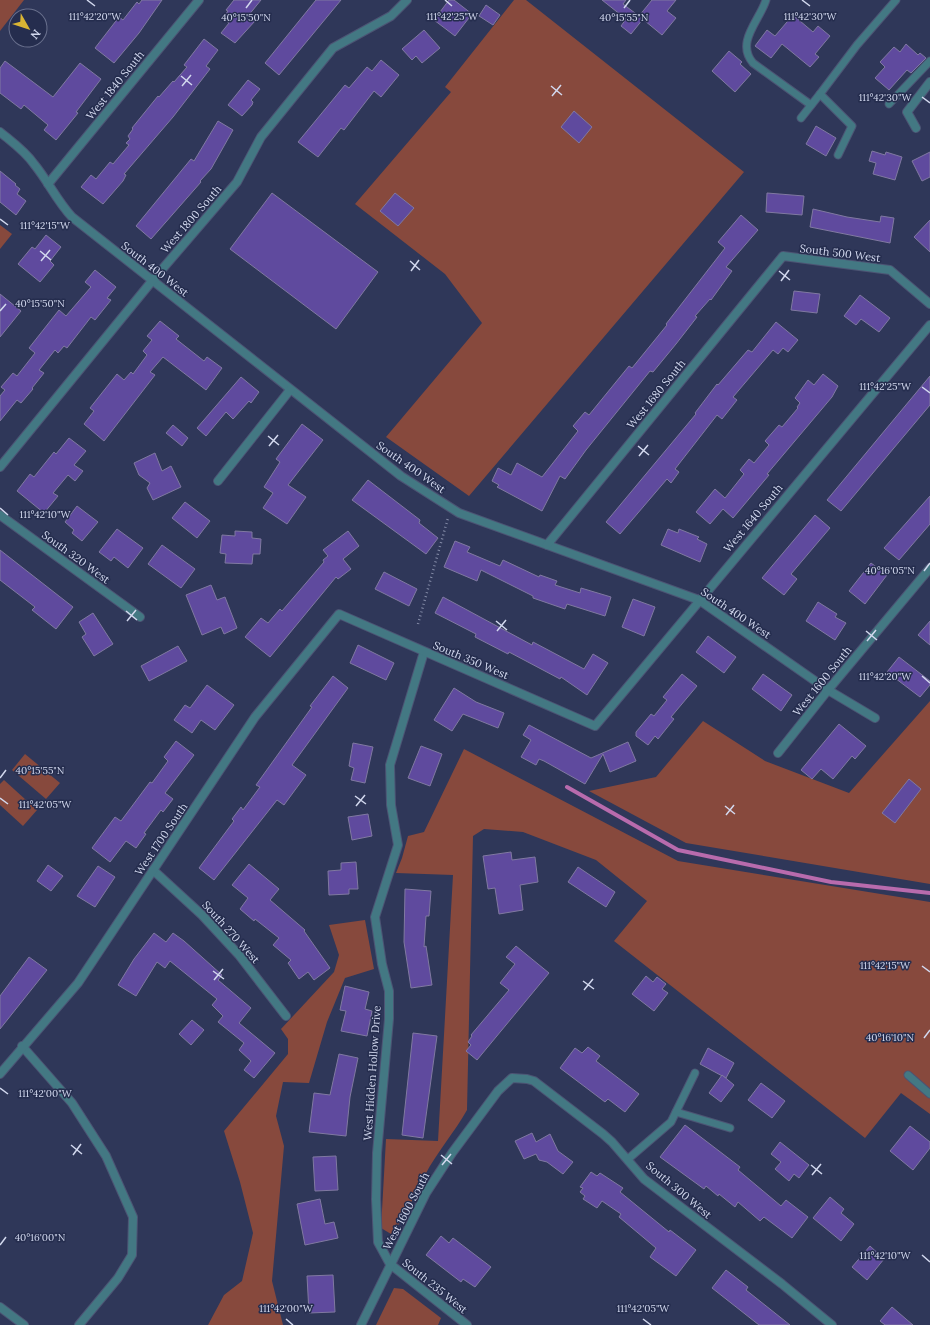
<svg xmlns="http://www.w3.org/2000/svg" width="930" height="1325" font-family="Lora,serif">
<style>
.green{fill:#87493d}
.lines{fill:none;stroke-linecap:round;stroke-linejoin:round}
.stream{stroke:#b86bad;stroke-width:4}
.building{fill:#5f4a9e;stroke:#8079a1}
.service-casing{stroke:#4c5474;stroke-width:9}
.minor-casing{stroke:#4c5474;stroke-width:10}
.path{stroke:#858ca8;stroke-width:2.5;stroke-dasharray:1 3;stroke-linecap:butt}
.service{stroke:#437883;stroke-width:7}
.minor{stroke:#437883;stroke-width:8}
.ticks{fill:none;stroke:#d2d8ee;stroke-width:1.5}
.labels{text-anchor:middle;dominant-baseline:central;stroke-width:3;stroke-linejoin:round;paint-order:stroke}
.street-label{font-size:11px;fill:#d2d8ee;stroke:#252d4e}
.ticks-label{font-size:10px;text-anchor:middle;fill:#d2d8ee;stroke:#252d4e;stroke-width:3;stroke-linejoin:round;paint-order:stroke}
</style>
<rect width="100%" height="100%" fill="#2f3759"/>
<!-- green -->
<g class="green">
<polygon points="0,0 24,0 0,31"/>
<polygon points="514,0 526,0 744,172 469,496 386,437 482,323 445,274 355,204 451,92 445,87"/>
<polygon points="0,225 12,234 0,249"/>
<polygon points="930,701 930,884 686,843 589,791 656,777 703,721 765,761 849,793"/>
<path d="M464 749 678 861 930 902V1114L901 1093 865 1138 614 941 647 901 596 860 523 832 484 829 473 836 467 1110C454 1133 437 1152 425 1175 414 1194 407 1217 391 1234L381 1228 386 1139 438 1141 453 875 396 873 402 858 408 836 424 832Z"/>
<polygon points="25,754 60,783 46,799 12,770"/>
<polygon points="4,780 37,810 23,826 0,805 0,784"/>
<polygon points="365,920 374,969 345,978 327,1022 309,1083 283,1082 276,1116 284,1146 272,1281 283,1325 208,1325 224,1295 242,1281 253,1233 240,1182 224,1131 288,1054 288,1039 281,1029 334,972 339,955 329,925"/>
<polygon points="394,1288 403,1289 441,1318 438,1325 376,1325"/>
</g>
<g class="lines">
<!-- stream -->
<polyline class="stream" points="567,787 678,850 831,882 930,893"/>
</g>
<!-- building -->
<g class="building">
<polygon points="142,0 162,0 139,33 114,63 95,48 119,17 123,20 137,2 139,4"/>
<polygon points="234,0 261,0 248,16 255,21 235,43 221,33 229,23 223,18 228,11 226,10"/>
<polygon points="316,0 341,0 279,75 265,63"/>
<polygon points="449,0 454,0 472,14 455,36 434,20"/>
<polygon points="602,0 626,0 623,4 643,19 631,34 621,26 626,19"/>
<polygon points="652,0 676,0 667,11 676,18 662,35 639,16"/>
<polygon points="486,5 500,15 493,25 479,16"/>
<polygon points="793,15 813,32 818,26 830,36 815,54 819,57 810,67 782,44 771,58 755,46 767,30 775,36"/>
<polygon points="424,30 440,48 422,63 416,56 412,60 402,49"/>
<polygon points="204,39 218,50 206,66 210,69 173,117 124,174 126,175 123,181 103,204 81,187 91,175 96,179 110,162 113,164 129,145 126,143 130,139 128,136 133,129 132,128 158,96 159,97 173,81 174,82 187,67 184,65"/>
<polygon points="906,44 918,55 920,53 926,58 911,73 907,70 889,90 875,78 885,67 880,62 894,47 900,52"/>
<polygon points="729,51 742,62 740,64 751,74 735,92 712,71"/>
<polygon points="381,60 399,75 381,97 374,91 344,130 341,128 318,157 298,142 345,85 349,88 367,67 372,71"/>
<polygon points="5,61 53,97 80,63 101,79 76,112 78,113 56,140 44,130 48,125 24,105 21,109 0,93 0,68"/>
<polygon points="248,80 260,89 251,100 253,102 252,105 242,116 228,105"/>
<polygon points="574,111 592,127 579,143 561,127"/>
<polygon points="218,121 233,130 211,169 200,181 201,182 151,239 136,226 191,159 194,161"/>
<polygon points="816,126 836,138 826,156 806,144"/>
<polygon points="872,151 885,155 886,152 902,157 895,180 873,174 876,163 869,161"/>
<polygon points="930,152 930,177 922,181 912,161"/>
<polygon points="0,171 16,184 15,185 20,189 17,194 26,201 16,215 0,202"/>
<polygon points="272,193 378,272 336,329 230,249"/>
<polygon points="395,193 414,208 398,226 380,211"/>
<polygon points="767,193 804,196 802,215 766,212"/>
<polygon points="813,209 847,217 880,222 881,216 894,218 890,243 810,227"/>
<polygon points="741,215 758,230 726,267 732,271 711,300 710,299 695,316 697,317 676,344 653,372 650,371 586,450 565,479 560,476 542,511 497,487 499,485 492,481 498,468 511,475 517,463 542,477 578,431 573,426 585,412 589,415 629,366 632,368 667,325 666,324 725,248 718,242"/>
<polygon points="930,220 930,252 914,237"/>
<polygon points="46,235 61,247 50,261 54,265 40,282 18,264 32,247 35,249"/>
<polygon points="95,270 116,287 107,298 111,300 95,320 91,317 67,348 64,346 58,353 55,350 39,370 44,373 32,388 33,389 21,403 17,400 0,421 0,396 5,390 1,387 13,373 17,376 35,353 29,348 59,310 66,316 91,287 85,282"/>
<polygon points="794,291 820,294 817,313 791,310"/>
<polygon points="0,294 21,311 0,337"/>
<polygon points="860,295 890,318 879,332 861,319 856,325 844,316"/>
<polygon points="160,321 179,336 176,339 204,361 207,357 222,368 206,390 163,357 150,372 155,375 104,441 84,424 94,411 90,408 117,374 124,380 131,372 133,374 147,355 143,351 152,340 147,336"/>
<polygon points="776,322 798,340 788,352 783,348 778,354 773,350 733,397 737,400 722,419 717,415 675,469 679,472 671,483 667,479 620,534 606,522 696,414 695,413 717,384 718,385 748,350 752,352"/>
<polygon points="823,374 838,386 832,397 767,474 769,475 733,518 723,509 710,524 696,512 715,489 725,498 744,474 740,470 749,459 754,463 769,445 765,441 779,425 782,427 798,408 797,407 800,403 795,398 808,380 814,385"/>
<polygon points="930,376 930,405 841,511 827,500"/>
<polygon points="241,377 259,392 251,403 249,401 233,419 226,412 206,436 197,428"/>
<polygon points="302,424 323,440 288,485 306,497 287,524 263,508 273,493 264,487 280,462 276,459"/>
<polygon points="173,425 188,438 182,446 166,433"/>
<polygon points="69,438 86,451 74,465 83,471 75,481 68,475 53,493 58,496 44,513 17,491 30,474 34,477 54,452 56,454"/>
<polygon points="155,453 162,471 171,466 181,487 153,500 147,488 150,483 139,475 134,463"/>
<polygon points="368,480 420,520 419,523 438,538 426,554 352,500"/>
<polygon points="930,496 930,524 899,560 884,548"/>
<polygon points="185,502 210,521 197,538 172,518"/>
<polygon points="77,506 98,522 82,541 72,533 74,530 65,522"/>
<polygon points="815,515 830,528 791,574 797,579 784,595 762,578"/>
<polygon points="117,529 143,548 128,568 114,557 111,561 99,552"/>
<polygon points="668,529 678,533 679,529 699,537 697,539 707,544 700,562 661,545"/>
<polygon points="235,531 252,532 252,538 261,539 260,554 253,554 252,564 225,563 226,554 220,553 222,535 235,536"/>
<polygon points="348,531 359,546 343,559 351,569 338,579 336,577 270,657 245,637 261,618 268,623 280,609 282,611 324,562 323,560 328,556 323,550"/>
<polygon points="455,541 470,547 467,552 500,566 503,560 539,577 540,575 557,581 555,585 580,593 581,588 611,597 605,616 567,604 565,609 533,598 533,596 481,570 477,581 444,567"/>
<polygon points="162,545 195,569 181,588 148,564"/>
<polygon points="0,550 73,607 56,629 32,610 35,607 0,580"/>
<polygon points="871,563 887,575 865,604 849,591"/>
<polygon points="384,572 417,589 409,606 375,589"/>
<polygon points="211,585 217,600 225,597 237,628 224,634 221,627 202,635 186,595"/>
<polygon points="443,597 532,645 533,642 584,669 593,654 608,663 587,695 561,677 560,679 509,652 508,654 475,637 476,634 435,613"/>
<polygon points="633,599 655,607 644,636 622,627"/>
<polygon points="818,602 837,614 835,617 846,623 835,640 806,621"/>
<polygon points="93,613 113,644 94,656 82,637 86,634 79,622"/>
<polygon points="930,621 930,645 918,635"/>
<polygon points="708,636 736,657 724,673 696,652"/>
<polygon points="358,645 394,663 386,680 350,663"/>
<polygon points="178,646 187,661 149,681 141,666"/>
<polygon points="899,657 930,681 930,685 920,697 887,672"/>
<polygon points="682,674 697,686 671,717 674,719 658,739 655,736 648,745 636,736 636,732 651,714 654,716 667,700 663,697"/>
<polygon points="763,674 792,695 781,711 752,689"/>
<polygon points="333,676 348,688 292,765 306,775 284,805 277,800 214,880 199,868 234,821 232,819 241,807 243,810 260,787 256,785 312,707 310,706"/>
<polygon points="207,685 234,705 215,730 201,720 192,733 174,720 185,705 190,708"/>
<polygon points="454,688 476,702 504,713 498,728 463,714 452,731 434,720"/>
<polygon points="839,724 866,746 855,759 852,756 833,779 821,769 812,779 801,770"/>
<polygon points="529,725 591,758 628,742 636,761 610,772 603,754 585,784 544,761 539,759 536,765 521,757 531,740 523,735"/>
<polygon points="176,741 194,755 165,793 173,799 163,812 161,810 144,833 146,834 136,848 126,841 110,862 92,848 115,817 121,821 150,782 152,783 168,761 164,757"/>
<polygon points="353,743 373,747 365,783 351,780 354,768 349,766"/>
<polygon points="421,746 442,754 430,786 408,778"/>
<polygon points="909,779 921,789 895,823 882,813"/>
<polygon points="368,814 372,836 352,840 348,817"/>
<polygon points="511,852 512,860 535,857 538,882 520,885 523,910 499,914 495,888 488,889 483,856"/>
<polygon points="356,862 358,889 349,889 349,894 329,895 328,871 341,870 341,863"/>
<polygon points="249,864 279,889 270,900 305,930 304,931 330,968 314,980 308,972 299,979 288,963 291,960 273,945 279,938 255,919 254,921 240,909 248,898 232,885"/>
<polygon points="48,865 63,876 51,891 37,881"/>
<polygon points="98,866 115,877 95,907 77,896"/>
<polygon points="578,867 615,892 606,907 568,882"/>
<polygon points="405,889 431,891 429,916 426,916 424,947 426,946 432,985 411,988 404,942"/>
<polygon points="154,933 166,942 173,933 184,941 222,975 218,980 251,1008 239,1023 275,1053 254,1078 244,1070 251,1061 239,1050 244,1043 218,1022 223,1016 212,1005 217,999 170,961 165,968 157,962 136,996 118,985 134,959"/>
<polygon points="516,946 549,973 477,1060 466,1051 471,1045 468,1042 472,1036 471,1035 509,990 500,983 515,964 506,957"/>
<polygon points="29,957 47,970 0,1029 0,996"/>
<polygon points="646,976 653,982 657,977 666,984 662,989 668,993 654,1011 632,994"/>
<polygon points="345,986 369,992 365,1009 372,1011 367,1036 341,1031 346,1011 340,1010"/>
<polygon points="192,1020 204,1030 191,1045 179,1034"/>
<polygon points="413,1033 437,1036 423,1138 402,1135"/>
<polygon points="588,1047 600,1056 596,1061 639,1094 625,1112 608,1099 605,1102 560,1068 575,1048 582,1053"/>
<polygon points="708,1048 734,1063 726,1078 700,1064"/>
<polygon points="339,1054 358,1058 350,1097 346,1136 309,1132 314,1093 330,1095"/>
<polygon points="722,1075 734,1085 721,1102 709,1093"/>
<polygon points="761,1083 785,1101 772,1118 748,1100"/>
<polygon points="685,1125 740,1167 738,1170 781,1206 786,1200 808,1217 792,1238 764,1217 760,1221 738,1202 735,1207 719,1194 718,1196 706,1186 704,1189 660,1157"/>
<polygon points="910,1126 930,1142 930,1148 913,1170 890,1151"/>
<polygon points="532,1133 536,1142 550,1134 558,1151 573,1162 563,1174 547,1162 539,1160 536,1154 524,1159 515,1141"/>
<polygon points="780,1142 809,1165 799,1178 794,1174 789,1181 775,1169 781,1162 771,1154"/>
<polygon points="336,1156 338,1190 315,1191 313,1157"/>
<polygon points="591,1172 597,1176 600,1173 623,1188 620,1192 669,1232 670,1230 696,1250 676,1276 650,1257 656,1248 619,1217 621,1214 602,1201 597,1208 583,1199 585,1196 580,1192 583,1188 580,1187"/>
<polygon points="830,1197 844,1209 841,1213 854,1224 841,1241 813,1218"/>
<polygon points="320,1199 325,1224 334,1222 338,1238 305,1245 297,1204"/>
<polygon points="441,1236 449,1243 453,1238 491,1267 475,1287 463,1279 461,1282 426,1255"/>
<polygon points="870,1246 884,1259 867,1280 852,1267"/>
<polygon points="726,1270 748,1287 746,1290 790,1325 759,1325 712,1288"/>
<polygon points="333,1275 335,1312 309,1313 307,1276"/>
<polygon points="892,1307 913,1325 885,1325 880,1321"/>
</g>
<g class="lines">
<defs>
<g id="service">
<path d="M766 0C760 20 735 42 753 63L811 105"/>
<polyline points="889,104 930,61"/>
<polyline points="801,118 820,94"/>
<polyline points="838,155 852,126 820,94 857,45 896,0"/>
<polyline points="908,1075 930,1094"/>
<polyline points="676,1112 730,1128"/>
<polyline points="628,1159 671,1122 695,1073"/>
</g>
<g id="minor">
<polyline points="916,128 907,112 930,82"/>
<path d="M0 132C12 142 25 151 34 164 48 181 57 201 72 217L401 476 459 513 699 600 828 690 875 718"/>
<polyline points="48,184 199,0"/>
<polyline points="0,467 152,281 237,182 261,137 333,48 391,16 407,0"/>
<polyline points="218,481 290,390"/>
<polyline points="0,515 140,617"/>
<polyline points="547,545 783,256 890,270 930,304"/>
<polyline points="424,652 390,765 391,805 398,845 375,917 382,964 389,991 389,1019 377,1153 376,1199 378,1242 390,1264 467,1325"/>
<polyline points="778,753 828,690 930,568"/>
<polyline points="153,870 202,915 239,955 286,1016"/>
<polyline points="22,1046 72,1103 106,1156 133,1217 132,1255 118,1278 79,1325"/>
<polyline points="0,1074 78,983 255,717 339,614 595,726 930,325"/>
<polyline points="0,1307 24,1325"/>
<polyline points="361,1325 426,1193 452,1153 498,1091 512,1078 527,1079 534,1081 603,1134 612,1142 644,1179 782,1284 832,1325"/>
</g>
</defs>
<!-- service casing -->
<use href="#service" class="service-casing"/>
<!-- minor casing -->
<use href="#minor" class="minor-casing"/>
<!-- path -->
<polyline class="path" points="418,624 448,518"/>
<!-- service -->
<use href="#service" class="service"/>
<!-- minor -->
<use href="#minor" class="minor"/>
</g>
<!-- ticks -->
<path class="ticks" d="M87 0 95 6M445 0 452 6M802 0 810 6M246 8 252 0M624 8 630 0M181 76 192 85M182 86 191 75M551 86 562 95M552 96 561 85M922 97 930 103M0 219 8 225M40 251 51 260M41 261 50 250M410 261 420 270M411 271 419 260M779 271 790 280M781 281 789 270M0 311 6 304M922 387 930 393M268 436 279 445M269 446 278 435M638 446 649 455M639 456 648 445M0 508 8 515M924 571 930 563M126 611 137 620M127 621 136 610M496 621 507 630M497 631 506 620M866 631 877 640M867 641 876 630M922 676 930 683M0 778 6 770M355 796 366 804M0 798 8 804M356 806 365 795M725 806 735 814M726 815 734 805M922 966 930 972M213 971 224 979M214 980 223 969M583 981 594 989M584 990 593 979M924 1038 930 1030M0 1088 8 1094M71 1145 82 1154M73 1155 81 1144M441 1155 452 1164M442 1165 451 1154M811 1165 822 1174M812 1175 821 1164M0 1245 6 1237M922 1255 930 1262M286 1319 293 1325M643 1319 651 1325"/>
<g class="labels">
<!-- street labels -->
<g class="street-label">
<text transform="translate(115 85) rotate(-51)">West 1840 South</text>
<text transform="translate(191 219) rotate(-49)">West 1800 South</text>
<text transform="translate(840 253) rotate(7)">South 500 West</text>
<text transform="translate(155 269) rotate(38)">South 400 West</text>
<text transform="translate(656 394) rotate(-51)">West 1680 South</text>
<text transform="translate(411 467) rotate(35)">South 400 West</text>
<text transform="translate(753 518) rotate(-50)">West 1640 South</text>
<text transform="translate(76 557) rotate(36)">South 320 West</text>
<text transform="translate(736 613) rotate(34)">South 400 West</text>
<text transform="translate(471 660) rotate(23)">South 350 West</text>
<text transform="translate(822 681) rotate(-51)">West 1600 South</text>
<text transform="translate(161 839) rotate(-56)">West 1700 South</text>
<text transform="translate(231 932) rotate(48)">South 270 West</text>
<text transform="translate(372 1073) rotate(-86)">West Hidden Hollow Drive</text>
<text transform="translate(679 1190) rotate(40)">South 300 West</text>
<text transform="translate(406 1211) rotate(-62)">West 1600 South</text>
<text transform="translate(435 1286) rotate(39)">South 235 West</text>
</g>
</g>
<g class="ticks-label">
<text x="452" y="20">111°42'25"W</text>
<text x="95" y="20">111°42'20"W</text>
<text x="810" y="20">111°42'30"W</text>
<text x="246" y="21">40°15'50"N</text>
<text x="624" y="21">40°15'55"N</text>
<text x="885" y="101">111°42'30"W</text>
<text x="45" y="229">111°42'15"W</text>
<text x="40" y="307">40°15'50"N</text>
<text x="885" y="390">111°42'25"W</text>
<text x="45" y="518">111°42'10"W</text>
<text x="890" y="574">40°16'05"N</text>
<text x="885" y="680">111°42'20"W</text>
<text x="40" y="774">40°15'55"N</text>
<text x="45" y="808">111°42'05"W</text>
<text x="885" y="969">111°42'15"W</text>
<text x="890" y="1041">40°16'10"N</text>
<text x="45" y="1097">111°42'00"W</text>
<text x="40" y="1241">40°16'00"N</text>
<text x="885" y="1259">111°42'10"W</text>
<text x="286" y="1312">111°42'00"W</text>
<text x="643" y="1312">111°42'05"W</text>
</g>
<!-- north arrow -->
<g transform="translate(28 28) rotate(129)"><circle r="19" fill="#252d4e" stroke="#6a718e"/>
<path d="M0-3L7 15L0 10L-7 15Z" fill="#d8b434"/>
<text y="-6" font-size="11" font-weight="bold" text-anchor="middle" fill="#d2d8ee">N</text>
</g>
</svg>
